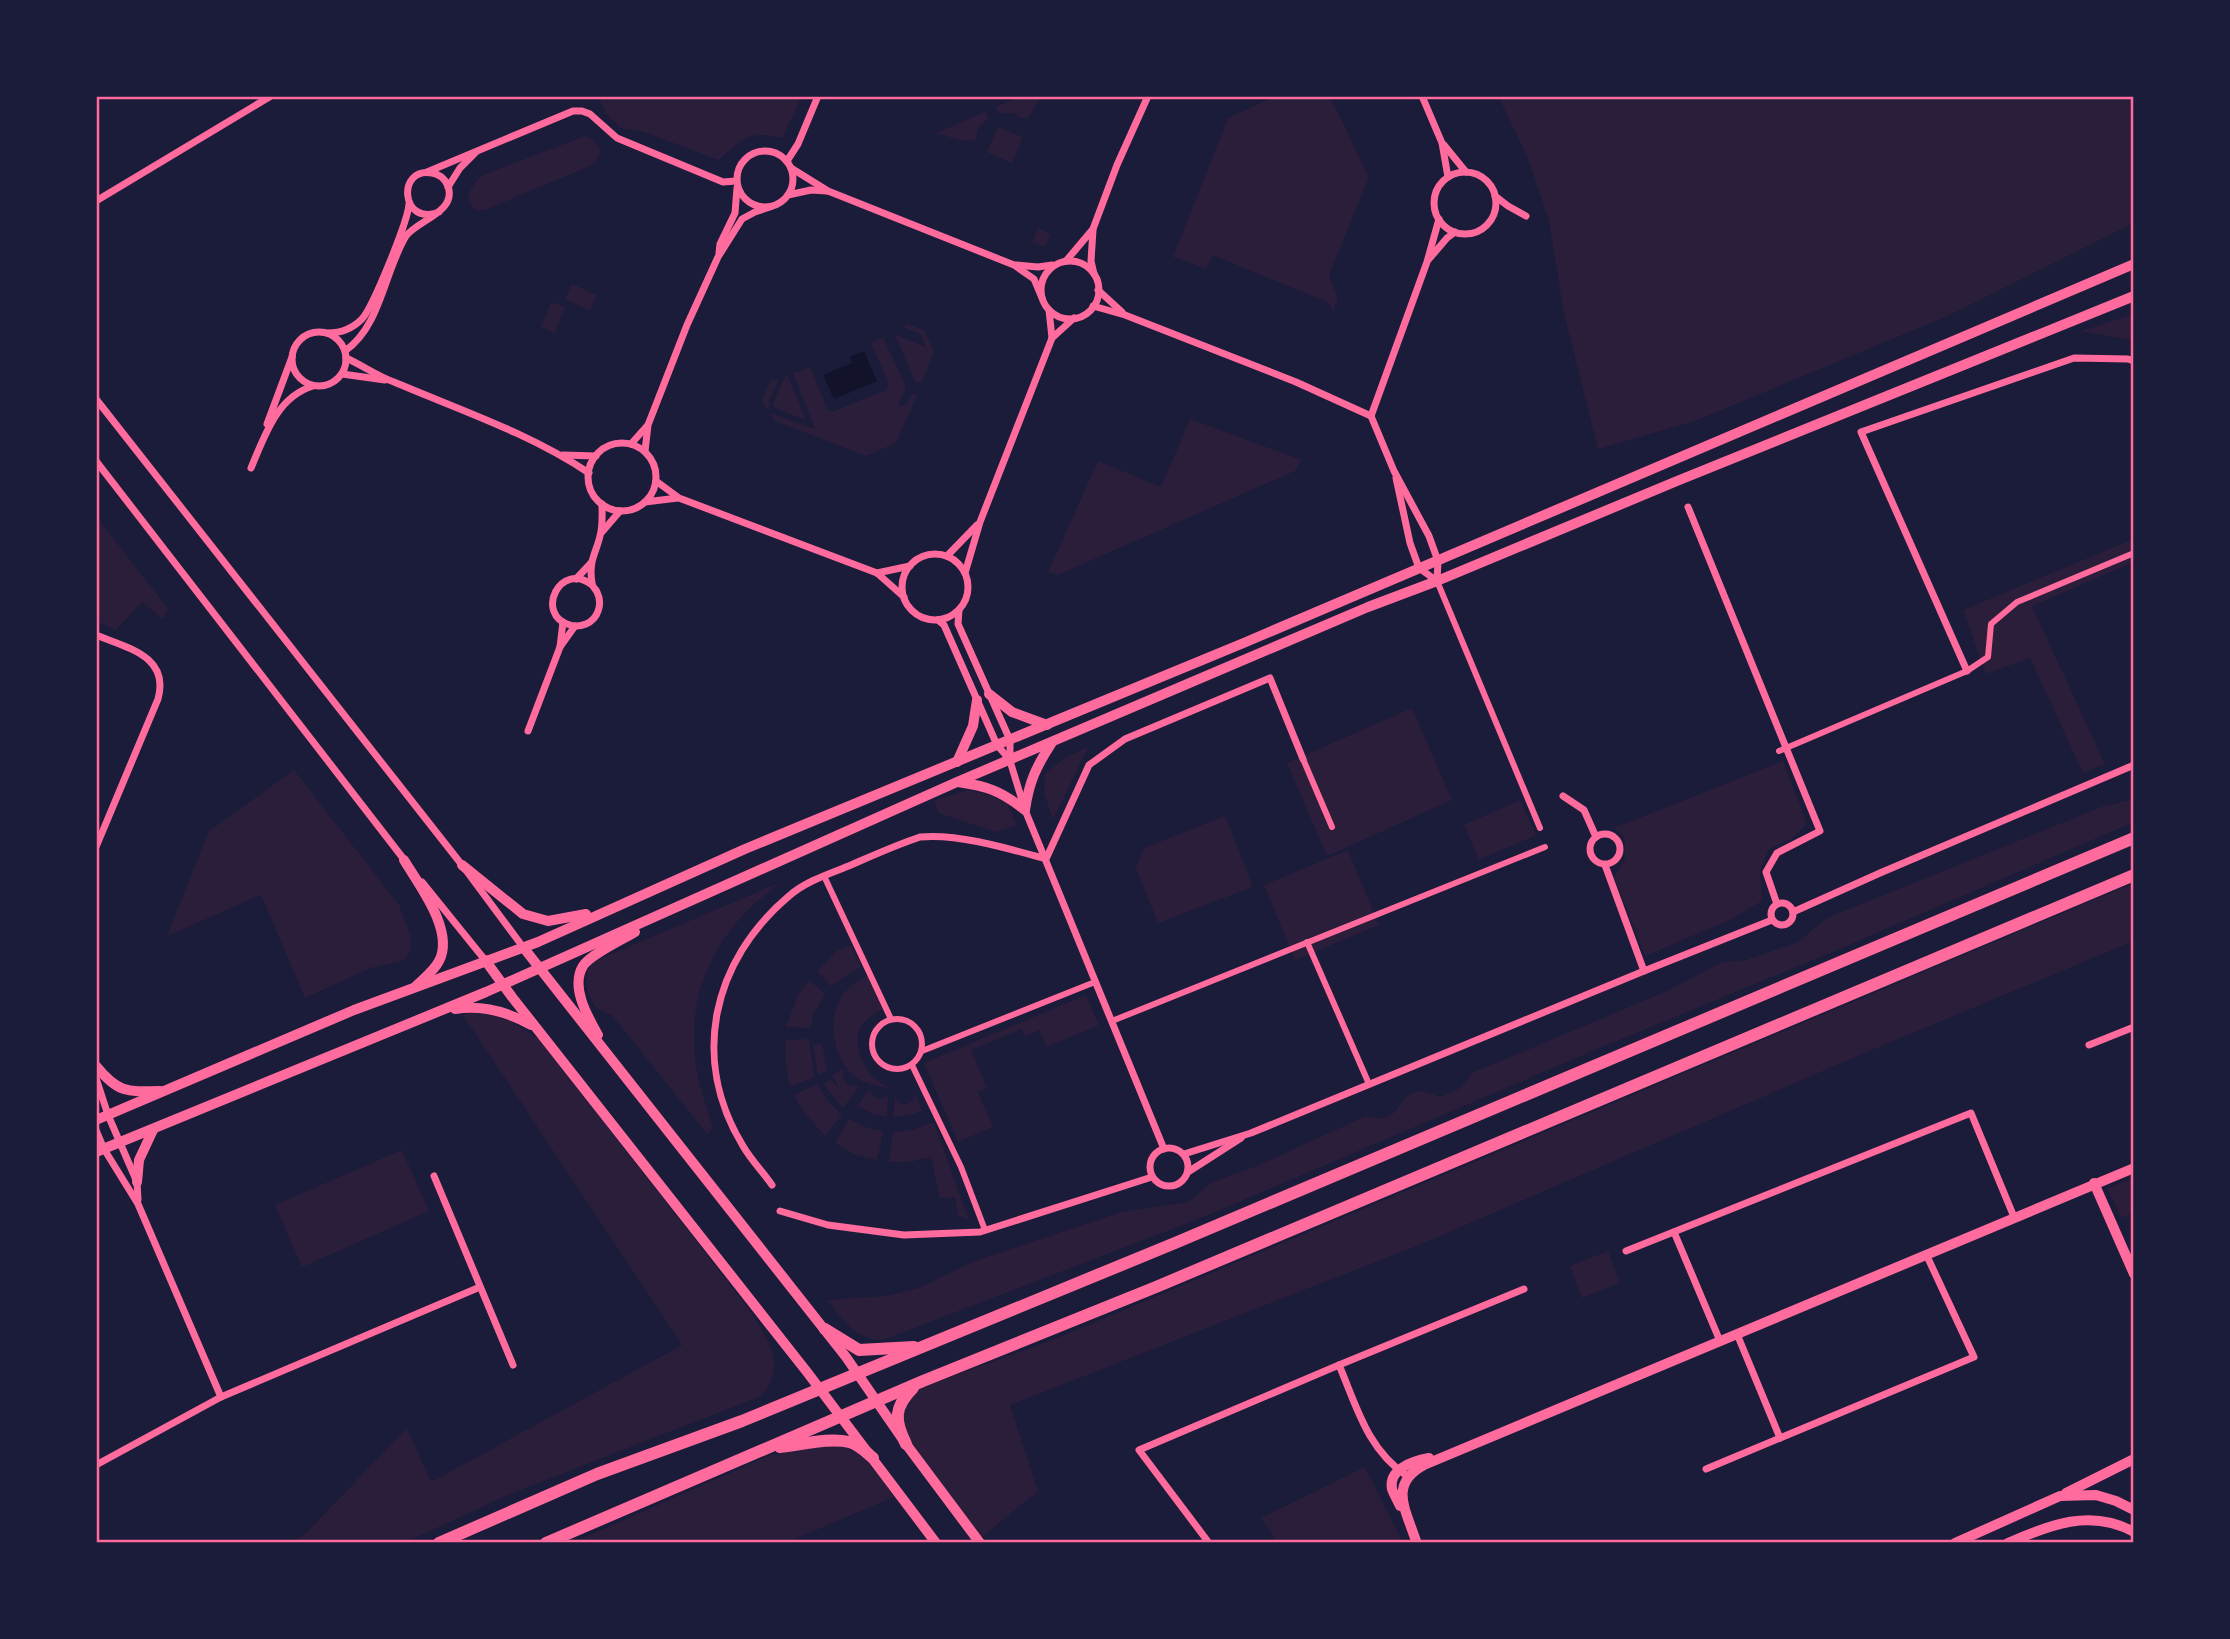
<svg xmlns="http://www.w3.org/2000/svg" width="2230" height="1639" font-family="'DejaVu Sans',sans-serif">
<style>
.green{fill:#2a1e3b}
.water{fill:#12122b}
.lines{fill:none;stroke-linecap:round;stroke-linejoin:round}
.pedestrian{stroke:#ff6b9d;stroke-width:6}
.minor{stroke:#ff6b9d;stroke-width:7}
.tertiary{stroke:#ff6b9d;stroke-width:10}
.trunk{stroke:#ff6b9d;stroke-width:12}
.neatline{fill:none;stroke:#ff6b9d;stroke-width:2.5}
</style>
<rect width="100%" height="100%" fill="#1b1b3a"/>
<!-- green -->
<g class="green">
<path d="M598 96H802L782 138C749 130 742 139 719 160L644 132 621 128 606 114Z"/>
<polygon points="1020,96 1041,96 1029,117 1023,119 1012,113 999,114 996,107"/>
<polygon points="1276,96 1330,96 1369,177 1329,275 1338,299 1333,312 1329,303 1213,255 1206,269 1173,257 1228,118"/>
<polygon points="1498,96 2134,96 2134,223 1950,315 1695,421 1598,449 1564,313 1549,221 1527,156"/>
<polygon points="985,112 989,118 979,126 975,141 959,140 936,133"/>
<polygon points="998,127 1023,137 1012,163 987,152"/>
<path d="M585 136 593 139 601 151 596 161 590 166 485 210 479 211C461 203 470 187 481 176Z"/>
<polygon points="1038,228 1051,234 1045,247 1032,242"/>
<polygon points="572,284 597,295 590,311 565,299"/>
<polygon points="551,302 565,307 555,333 541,327"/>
<polygon points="2134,314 2134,341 2081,331"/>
<polygon points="908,324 924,330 934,351 923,380 918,383 915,381 895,335 926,347 921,334 902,327"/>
<polygon points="883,337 906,387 898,407 907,404 913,393 917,395 896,443 866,456 775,421 771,416 773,414 815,429 793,373 810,367 827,409 832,412 886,390 889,383 871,344 873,342"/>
<polygon points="787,375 806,420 775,408 773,404 785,376"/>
<polygon points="779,378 769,402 770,406 766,408 762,401 770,381"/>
<polygon points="1190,419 1302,460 1295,471 1058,575 1048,572 1098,461 1161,487"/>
<polygon points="96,516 168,609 163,619 142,602 116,630 96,621"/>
<polygon points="2134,539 2134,562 2032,606 2105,764 2083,773 2030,658 1986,674 1963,610"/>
<polygon points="1412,708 1452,800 1327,856 1287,763"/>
<polygon points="1088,747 1053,820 1044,793 1045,774 1065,758"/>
<polygon points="1783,761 1807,824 1791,839 1769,849 1760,871 1762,901 1730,920 1645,956 1614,877 1625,859 1625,838 1614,828"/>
<polygon points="294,770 399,905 410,935 411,949 405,960 371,968 305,998 261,895 167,936 209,831"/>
<polygon points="968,790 990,795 1007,803 1017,825 996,832 939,813 934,800"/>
<path d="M2134 799V822L1828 954 1602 1047 1206 1216 883 1340C858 1342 841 1317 827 1300L885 1296 919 1288 972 1262 1122 1212 1188 1202 1212 1182 1257 1166 1366 1116C1402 1128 1397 1092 1419 1091 1426 1091 1434 1095 1441 1097L1462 1087 1472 1073 1667 991 1722 962 1746 960 1798 942 1827 918 2104 806Z"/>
<polygon points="1520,800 1536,835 1479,860 1464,825"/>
<polygon points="1225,816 1253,887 1158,923 1136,868 1144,848"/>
<polygon points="1348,850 1379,925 1295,960 1264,885"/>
<path d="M781 882C769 892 755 902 744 914 702 959 687 1011 697 1071 700 1090 708 1110 713 1128L707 1134 611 1014C608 1013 604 1012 600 1010 589 1004 582 980 589 968 594 960 606 956 614 953Z"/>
<polygon points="2134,883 2134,941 1867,1052 1419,1245 1010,1405 1038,1491 981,1538 908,1439 903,1416 906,1407 918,1391 926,1386 1055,1339"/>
<polygon points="851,945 861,967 831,986 817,971 837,951"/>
<path d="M867 976 883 1009C875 1014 866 1018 861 1027 853 1040 861 1063 871 1075 876 1080 883 1084 889 1088 876 1086 863 1084 853 1075 830 1053 826 1012 848 989 853 983 861 980 867 976Z"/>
<polygon points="809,980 825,994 813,1015 810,1028 786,1027 798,995"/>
<polygon points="1086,995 1099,1025 1047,1047 1039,1030 1025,1036 1022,1029 971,1050 987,1088 978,1092 993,1127 958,1142 924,1063"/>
<path d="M477 1011 511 1021 539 1039 748 1308C766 1337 789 1365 761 1396L510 1494 404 1543H292L305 1534 407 1428 431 1482 682 1345 463 1015Z"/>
<polygon points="809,1039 814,1077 790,1087 786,1064 785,1040"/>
<polygon points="822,1044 827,1071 818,1075 813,1045"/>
<polygon points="844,1069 843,1077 847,1084 855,1086 861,1084 843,1108 823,1084 831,1079 840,1090 832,1075"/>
<polygon points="817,1084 827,1100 842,1115 825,1136 803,1111 794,1095"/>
<path d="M870 1088C871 1098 880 1102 888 1095L887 1117 874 1114 857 1106Z"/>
<polygon points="915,1093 922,1111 909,1115 893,1117 895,1096 898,1102 906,1105 914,1100"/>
<polygon points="849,1119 868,1128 883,1131 877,1160 854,1154 835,1143"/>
<polygon points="934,1122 969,1221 958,1215 955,1197 940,1198 931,1157 910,1162 889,1162 893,1132 913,1130"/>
<polygon points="402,1150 429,1211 302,1267 275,1205"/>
<polygon points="2134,1177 2134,1213 2122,1218 2107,1189"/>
<polygon points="1608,1251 1620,1283 1582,1298 1570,1266"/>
<path d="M833 1445C865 1449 876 1473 894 1497L785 1543H572L770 1455Z"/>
<polygon points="1365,1467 1403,1543 1278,1543 1261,1518"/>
</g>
<!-- water -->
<polygon class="water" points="864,351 877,381 834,399 823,375 852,363 850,357"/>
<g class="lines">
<!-- pedestrian -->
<g class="pedestrian">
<polyline points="1437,581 1540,828"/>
<polyline points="1779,751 1967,671 1988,657 1991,624 2017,602 2134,553"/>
<polyline points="1303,759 1332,827"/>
<polyline points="824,876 891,1019"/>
<polyline points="1307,942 1369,1084"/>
<circle cx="897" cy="1044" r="25"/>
<polyline points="1112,1021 1545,847"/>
<polyline points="922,1051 1095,982"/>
<polyline points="912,1065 961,1167 985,1230"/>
</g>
<!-- minor -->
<g class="minor">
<polyline points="1422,96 1442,143 1448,177"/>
<polyline points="1444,145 1466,172"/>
<circle cx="765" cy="179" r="28"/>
<polyline points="787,161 798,144 818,96"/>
<polyline points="791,168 828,191 1014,265 1034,279 1042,298"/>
<polyline points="427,172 573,111 582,111 590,114 617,138 723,182 736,181"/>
<circle cx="1465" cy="203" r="31"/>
<polyline points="448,187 460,168 475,153"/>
<polyline points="788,195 811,190 827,191"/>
<polyline points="1495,196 1508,206 1526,216"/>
<polyline points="96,201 271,96"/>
<polyline points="1093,230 1091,261 1094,274"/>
<polyline points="719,253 720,244 735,213 737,188"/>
<polyline points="1429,259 1447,238 1455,232"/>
<polyline points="1066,261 1093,229 1117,165 1148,96"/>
<circle cx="1070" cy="290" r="29"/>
<polyline points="1016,265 1038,267 1052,265"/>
<polyline points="1098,290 1122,312"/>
<polyline points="1093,306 1125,315 1296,382 1371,416"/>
<circle cx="319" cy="359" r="27"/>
<path d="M328 333C341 333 353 328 362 319 373 307 408 221 409 204"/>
<polyline points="1052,338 1074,318"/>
<path d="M345 351C381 326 384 272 406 236 418 220 457 212 448 186 445 179 439 174 432 173 397 166 400 227 439 212"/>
<path d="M346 358C362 365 377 376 394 382 460 410 529 433 589 473"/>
<polyline points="342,374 385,380"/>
<polyline points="96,399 462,865 523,947"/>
<polyline points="1371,416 1427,262 1439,219"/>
<polyline points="1371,416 1394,471 1429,536 1438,561 1437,581"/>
<polyline points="267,424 292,357"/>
<circle cx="622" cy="477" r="34"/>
<polyline points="631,444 647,426"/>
<polyline points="645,451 648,425 687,325 718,257 742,219 755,212 770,207"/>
<polyline points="563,455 596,456"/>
<polyline points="96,461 406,862"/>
<path d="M251 468C265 435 277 397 313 386"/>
<polyline points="1396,478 1410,543 1419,568 1437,581"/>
<polyline points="656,481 679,498 877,573 904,597"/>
<polyline points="645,502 678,498"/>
<polyline points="1688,507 1820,831 1777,853 1766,872 1777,904"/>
<polyline points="602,532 620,511"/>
<circle cx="935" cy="587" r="33"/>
<polyline points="947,556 977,525"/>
<polyline points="877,573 910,566"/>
<polyline points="965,573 980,522 1052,338 1049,310"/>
<polyline points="576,579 591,563"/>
<path d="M592 585C560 560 534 615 570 625 576 627 581 626 586 624 598 619 603 604 597 592 594 586 593 589 592 583 591 577 591 567 592 562 594 553 598 545 600 536 603 526 602 514 602 504"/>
<polyline points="959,610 958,624 1010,740 1010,761 1025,810 1164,1149"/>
<polyline points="938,620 944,625 997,745 1010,760"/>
<path d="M96 635C127 648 170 656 158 699L96 847"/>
<polyline points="560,647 575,626"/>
<polyline points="1967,671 1861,432 2074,358 2128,359 2134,361"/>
<polyline points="528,731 560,647 563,622"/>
<polyline points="1563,796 1584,810 1596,837"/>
<circle cx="1605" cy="849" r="15"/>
<polyline points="1605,865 1644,971"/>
<polyline points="422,882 485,960"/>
<circle cx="1782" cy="914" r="11"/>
<polyline points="1793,912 1880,873 2134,765"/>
<polyline points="2089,1045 2134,1027"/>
<polyline points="96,1078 108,1115 137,1182 138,1200"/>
<polyline points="96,1130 104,1149 138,1204 221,1397"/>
<circle cx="1169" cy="1167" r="19"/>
<polyline points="1184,1154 1251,1133 1644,971 1772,920"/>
<polyline points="1188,1172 1241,1138"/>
<polyline points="434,1176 513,1365"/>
<path d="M772 1185C763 1172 751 1160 743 1146 690 1059 712 961 789 896 806 881 829 874 851 865 874 855 896 845 920 837 957 833 1010 849 1046 859L1089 765 1125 739 1270 678 1303 759"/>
<polyline points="780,1211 828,1225 904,1235 980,1232 1152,1177"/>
<polyline points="1674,1232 1720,1341"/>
<polyline points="1626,1251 1971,1113 2014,1217"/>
<polyline points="1737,1334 1780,1438"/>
<path d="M1339 1365C1357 1407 1367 1449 1407 1476"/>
<polyline points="96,1465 221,1397 480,1287"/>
<polyline points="1706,1469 1974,1357 1926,1254"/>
<polyline points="1209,1543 1139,1450 1339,1365 1524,1289"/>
</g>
<!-- tertiary -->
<g class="tertiary">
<polyline points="989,694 1012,712 1047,725"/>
<polyline points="957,762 973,726 977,700"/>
<path d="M958 782C987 786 1001 791 1025 810 1029 782 1036 767 1051 744"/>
<path d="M404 860C419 885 455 931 439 961 434 971 424 978 416 986"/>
<polyline points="462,865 523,914 548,921 586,914"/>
<polyline points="523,947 846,1357 906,1444 980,1543"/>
<polyline points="485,960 512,997 807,1372 936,1543"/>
<path d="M455 1009C481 1005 508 1012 531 1025"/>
<path d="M598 1035C588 1017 570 987 583 966 591 954 622 940 635 932"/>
<path d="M96 1066C118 1093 127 1092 160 1091"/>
<polyline points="96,1120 354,1010 538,942 745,849 1246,642 2134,264"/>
<polyline points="96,1152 486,992 957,782 1368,607 1437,581 1677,481 2134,296"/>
<polyline points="137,1182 139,1160 153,1130"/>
<polyline points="2094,1183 2134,1274"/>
<polyline points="2066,1493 2134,1459"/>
<path d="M1400 1506C1398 1501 1394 1495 1392 1489 1388 1469 1413 1461 1429 1458"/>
<path d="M1416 1541C1406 1510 1388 1484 1424 1465L2134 1168"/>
<polyline points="1955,1543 2060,1496 2096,1495 2116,1501 2134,1510"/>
<path d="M2008 1543C2049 1525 2091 1508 2134 1532"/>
</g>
<!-- trunk -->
<g class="trunk">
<polyline points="825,1329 859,1350 914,1347"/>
<path d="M906 1444C894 1420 894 1407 913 1388"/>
<path d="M780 1447C800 1445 830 1437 849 1442 858 1444 866 1452 873 1458"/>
<polyline points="439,1543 597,1474 742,1421 1175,1243 2134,838"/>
<polyline points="546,1543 923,1381 1156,1287 2134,875"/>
</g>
</g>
<!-- border -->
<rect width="2230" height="1639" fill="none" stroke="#1b1b3a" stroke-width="196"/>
<rect x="98" y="98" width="2034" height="1443" class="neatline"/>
</svg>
